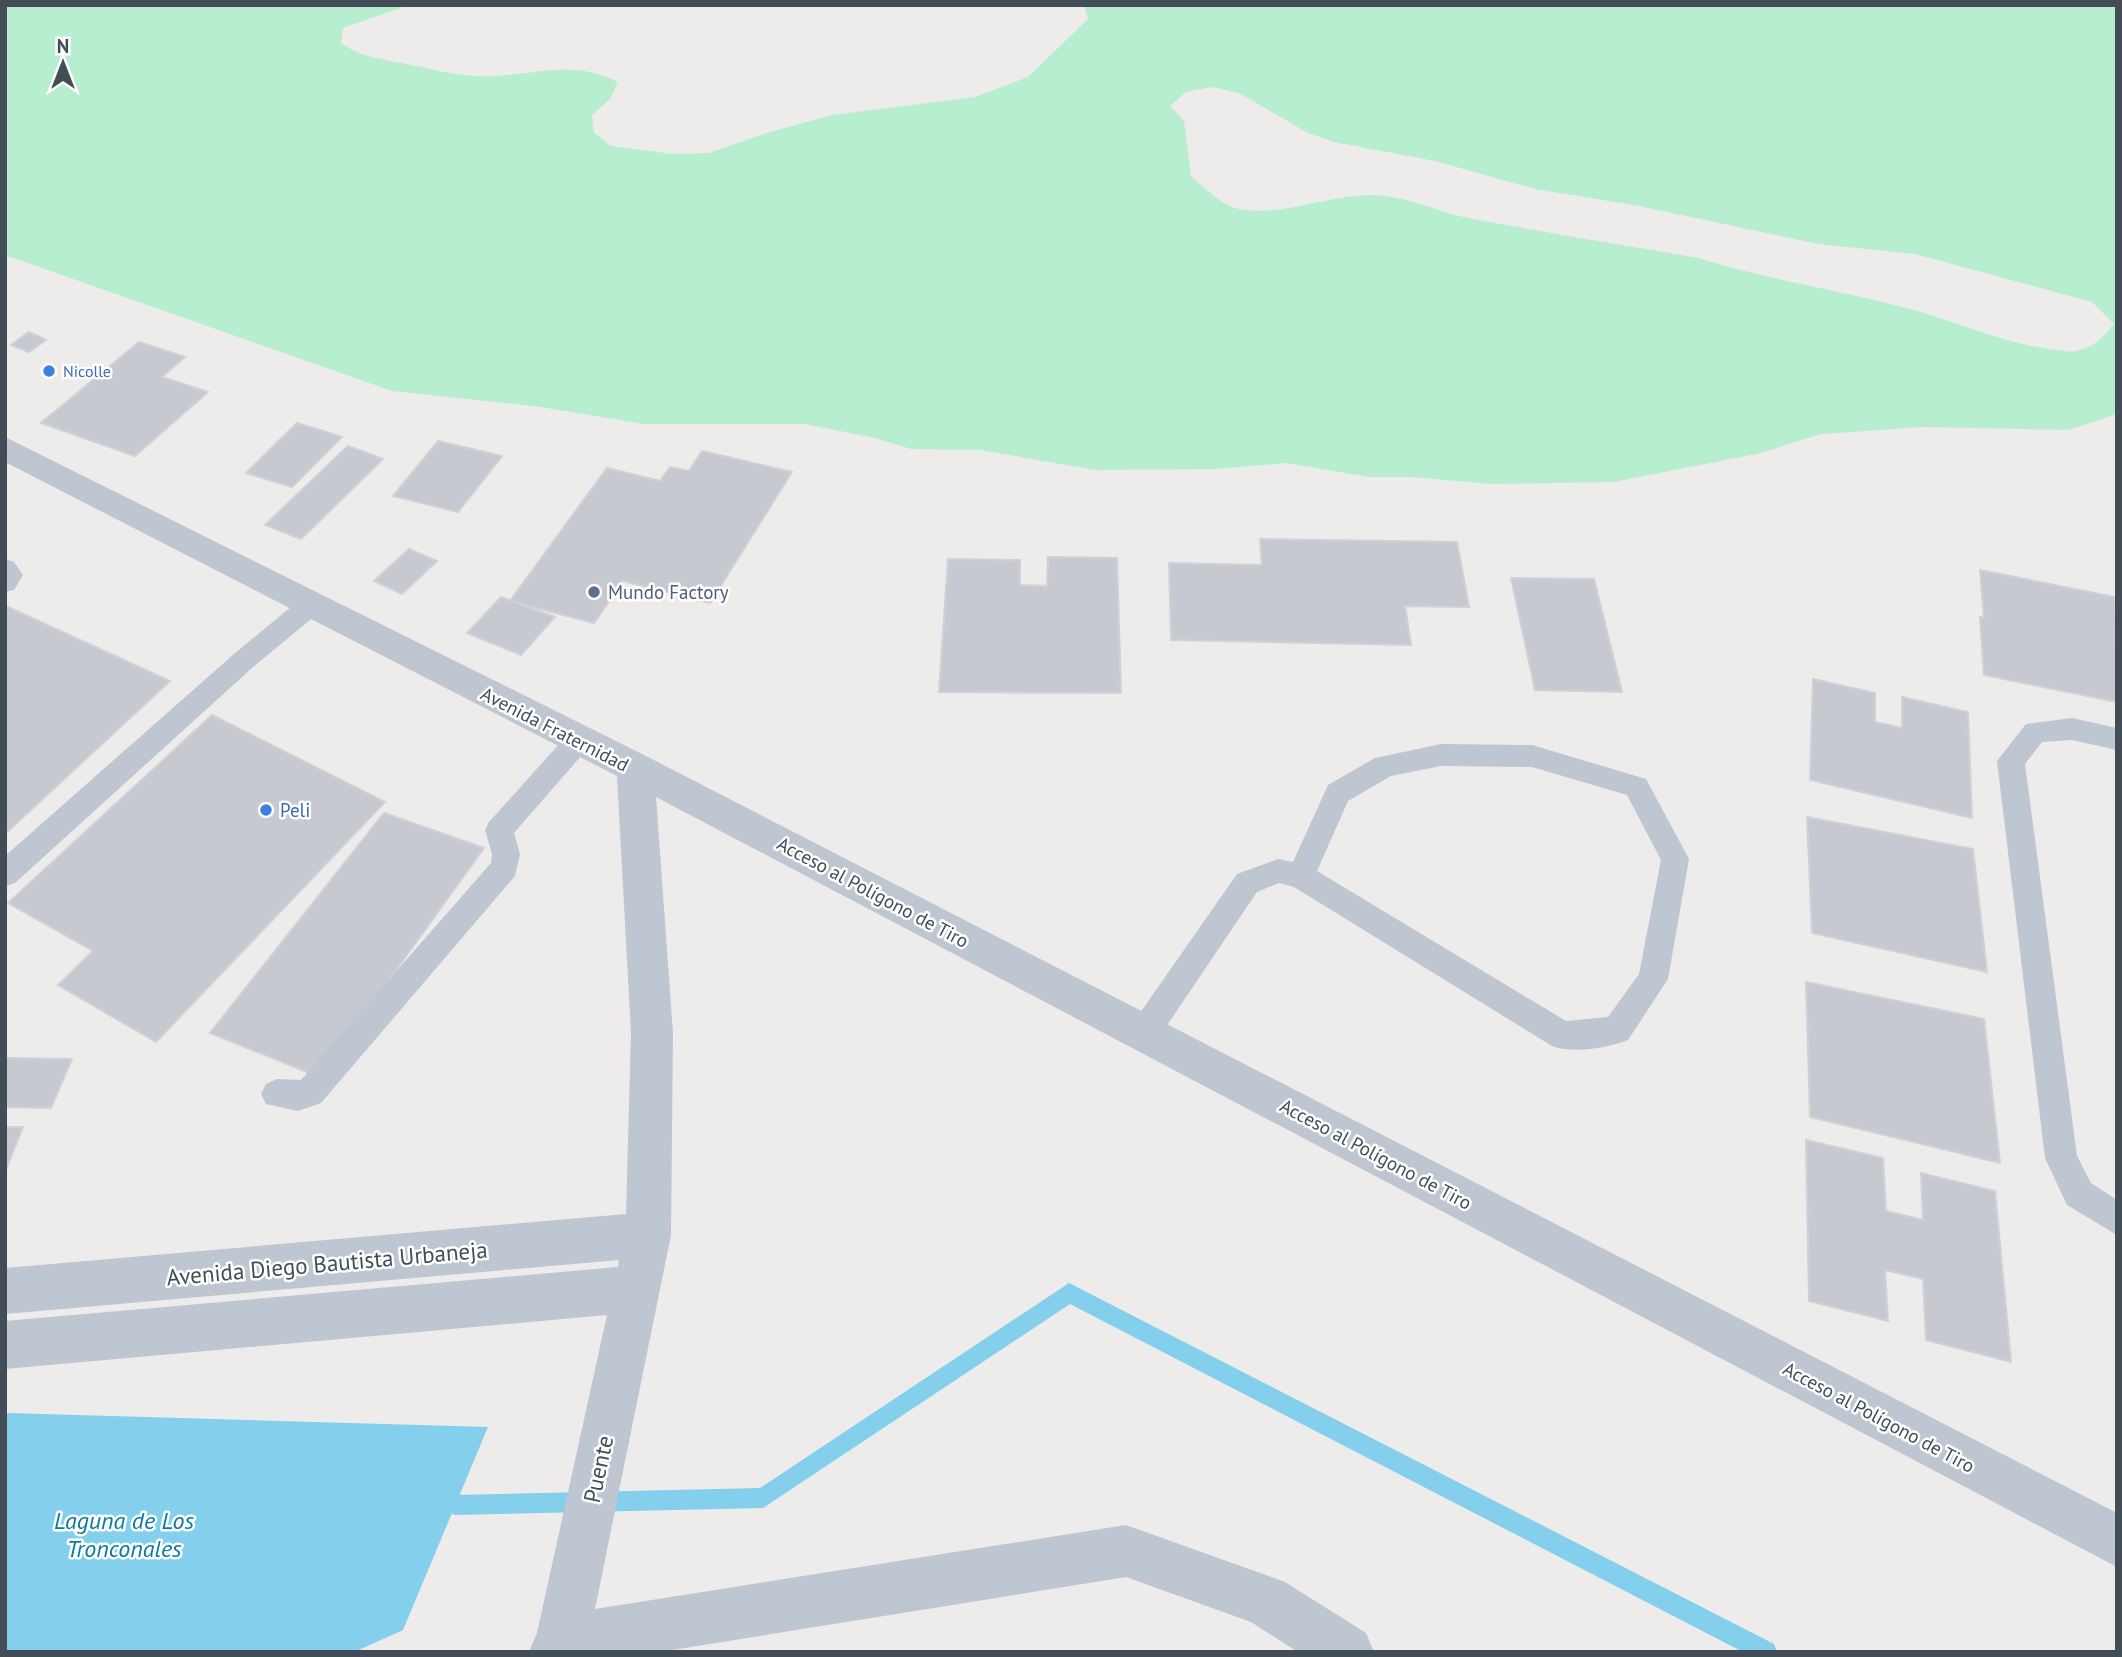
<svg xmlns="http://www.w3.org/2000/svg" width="2122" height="1657" font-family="'PT Sans',sans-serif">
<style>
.green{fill:#b7eed0;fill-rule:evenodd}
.water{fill:#83cfec}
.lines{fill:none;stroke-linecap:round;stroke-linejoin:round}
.stream{fill:#83cfec;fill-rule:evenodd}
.building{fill:#c7c9d1;stroke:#cfd1d7;stroke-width:2}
.lane{fill:#bec6d1;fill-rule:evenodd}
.street{fill:#bec6d1;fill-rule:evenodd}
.shop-dot{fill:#3f7fe0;stroke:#fff;stroke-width:2.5}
.service-dot{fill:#5c6f8a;stroke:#fff;stroke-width:2.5}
.labels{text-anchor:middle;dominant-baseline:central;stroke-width:5;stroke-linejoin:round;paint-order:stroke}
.far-shop-label{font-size:16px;fill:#366cbe;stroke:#fff;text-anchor:start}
.service-label{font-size:19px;fill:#4e5e75;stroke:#fff;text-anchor:start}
.street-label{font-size:19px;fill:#434d58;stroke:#fff}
.shop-label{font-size:19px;fill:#366cbe;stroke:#fff;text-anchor:start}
.near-street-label{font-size:23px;fill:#434d58;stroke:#fff}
.near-water-label{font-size:24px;font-style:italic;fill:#0a7aa5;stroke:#fff}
</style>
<rect width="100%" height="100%" fill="#eeebeb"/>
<!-- green -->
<path class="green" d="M5 5H409L343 28 341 43C364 59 385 59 411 65 441 71 466 78 496 76 543 73 574 60 618 82L610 99 592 115 594 133 611 146 673 154 709 153 766 133 833 115 975 97 1028 77 1088 19 1084 5H2117V414L2068 430 1924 427 1821 434 1761 453 1614 482 1491 484 1411 477H1368L1287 463 1216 469 1095 470 981 450 911 449 875 438 805 424H644L534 406 392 391 5 255ZM1213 87 1241 94 1308 133 1334 142 1435 161 1535 189 1639 206 1818 244 1915 254 2092 302 2114 324C2103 338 2094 347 2076 351 2068 353 2058 350 2049 349 2004 343 1965 325 1921 312 1848 291 1771 281 1698 258 1623 245 1548 233 1473 219 1439 213 1406 195 1371 195 1328 195 1282 217 1239 209 1221 205 1205 188 1191 176L1184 121 1170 106 1186 92Z"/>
<!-- water -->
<polygon class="water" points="5,1414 9,1413 488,1427 403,1630 354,1652 5,1652"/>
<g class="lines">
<!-- stream -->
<polygon class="stream" points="1069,1283 1774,1644 1777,1652 1743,1652 1070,1304 763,1508 455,1515 448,1512 445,1505 448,1498 455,1495 760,1488"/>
</g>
<!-- building -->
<g class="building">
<polygon points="29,332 46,340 29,352 11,345"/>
<polygon points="139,342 185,357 162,377 208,392 135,456 41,423"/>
<polygon points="297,423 342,437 292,487 246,473"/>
<polygon points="438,441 502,456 458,512 393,496"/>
<polygon points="348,446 383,459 301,539 265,525"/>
<polygon points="702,451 792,472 710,603 623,581 594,623 510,601 607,468 660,481 670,467 689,471"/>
<polygon points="1260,539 1457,542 1469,607 1405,606 1411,645 1171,640 1169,563 1262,565"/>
<polygon points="409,549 437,561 402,594 374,581"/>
<polygon points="1048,557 1117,558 1121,693 939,692 948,559 1020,560 1020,585 1047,586"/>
<polygon points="1980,570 2115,597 2117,702 1984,675 1980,617 1984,618"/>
<polygon points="1511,578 1594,579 1622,692 1535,690"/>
<polygon points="501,597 555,617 521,655 467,633"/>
<polygon points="8,607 170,681 5,834 5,609"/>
<polygon points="1813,679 1875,693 1875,722 1902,728 1902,697 1968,712 1972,818 1810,780"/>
<polygon points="212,715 385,802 156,1042 58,985 93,951 8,903"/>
<polygon points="384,813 484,848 319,1077 210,1033"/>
<polygon points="1807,817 1973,849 1987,972 1812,933"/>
<polygon points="1806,982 1984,1019 2000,1163 1810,1117"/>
<polygon points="5,1058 72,1059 51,1108 5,1107"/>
<polygon points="5,1127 23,1127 5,1172"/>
<polygon points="1806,1140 1883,1158 1886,1211 1923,1220 1921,1173 1995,1191 2011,1362 1926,1340 1923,1279 1885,1270 1888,1321 1809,1301"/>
</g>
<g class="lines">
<!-- lane -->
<g class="lane">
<polygon points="5,559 14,562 23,575 14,590 5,592"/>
<polygon points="312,595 321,597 325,604 321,611 252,668 15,883 5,886 5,856 234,654 303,597"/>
<polygon points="2072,718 2117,728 2117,750 2072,740 2042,742 2025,764 2077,1156 2091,1183 2117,1200 2117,1235 2067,1205 2045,1158 1997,761 2026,724"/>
<polygon points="579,729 588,732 592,740 588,748 514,833 520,854 515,876 321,1103 298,1111 266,1104 261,1094 266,1084 277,1079 301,1080 491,863 492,854 485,830 489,822 570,732"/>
<path d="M1441 744 1532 745 1646 779 1689 859 1668 979 1628 1040C1607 1048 1573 1054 1552 1046L1294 887 1279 883 1257 892 1155 1043 1144 1047 1133 1043 1129 1033 1133 1023 1237 874 1278 859 1293 862 1328 785 1375 758ZM1441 766 1532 767 1627 795 1661 860 1639 974 1608 1017 1566 1021 1317 871 1348 801 1391 776Z"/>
</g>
<!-- street -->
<polygon class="street" points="5,437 648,757 2117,1513 2117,1567 656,797 673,1033 671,1235 595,1609 1126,1525 1285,1582 1366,1633 1374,1652 1298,1652 1251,1622 1126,1577 660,1652 529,1652 537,1633 607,1315 5,1369 5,1321 618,1267 619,1260 5,1314 5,1268 626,1214 631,1033 617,776 5,462"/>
</g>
<!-- markers -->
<g class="shop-dot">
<circle cx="49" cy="371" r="7"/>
<circle cx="266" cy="810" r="7"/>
</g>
<circle class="service-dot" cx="594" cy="592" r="7"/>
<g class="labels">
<!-- far-shop labels -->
<g class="far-shop-label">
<text x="63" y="371">Nicolle</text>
</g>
<!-- service labels -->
<g class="service-label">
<text x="608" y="592">Mundo Factory</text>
</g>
<!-- street labels -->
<g class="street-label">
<text transform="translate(555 729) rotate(27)">Avenida Fraternidad</text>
<text transform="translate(873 892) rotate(28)">Acceso al Polígono de Tiro</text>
<text transform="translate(1376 1154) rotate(28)">Acceso al Polígono de Tiro</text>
<text transform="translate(1879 1417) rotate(28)">Acceso al Polígono de Tiro</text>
</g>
<!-- shop labels -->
<g class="shop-label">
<text x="280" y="810">Peli</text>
</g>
<!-- near-street labels -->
<g class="near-street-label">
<text transform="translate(327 1263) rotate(-5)">Avenida Diego Bautista Urbaneja</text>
<text transform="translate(598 1469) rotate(-78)">Puente</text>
</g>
<!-- near-water labels -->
<g class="near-water-label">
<text x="124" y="1520">Laguna de Los<tspan x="124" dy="28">Tronconales</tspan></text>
</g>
</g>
<!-- border -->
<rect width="2122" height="1657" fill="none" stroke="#434d58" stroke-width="14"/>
<!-- north arrow -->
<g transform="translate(63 63)" stroke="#ffffff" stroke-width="5" paint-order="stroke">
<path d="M0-5L12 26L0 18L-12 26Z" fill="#434d58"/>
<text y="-10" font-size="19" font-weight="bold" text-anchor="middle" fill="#434d58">N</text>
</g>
</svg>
